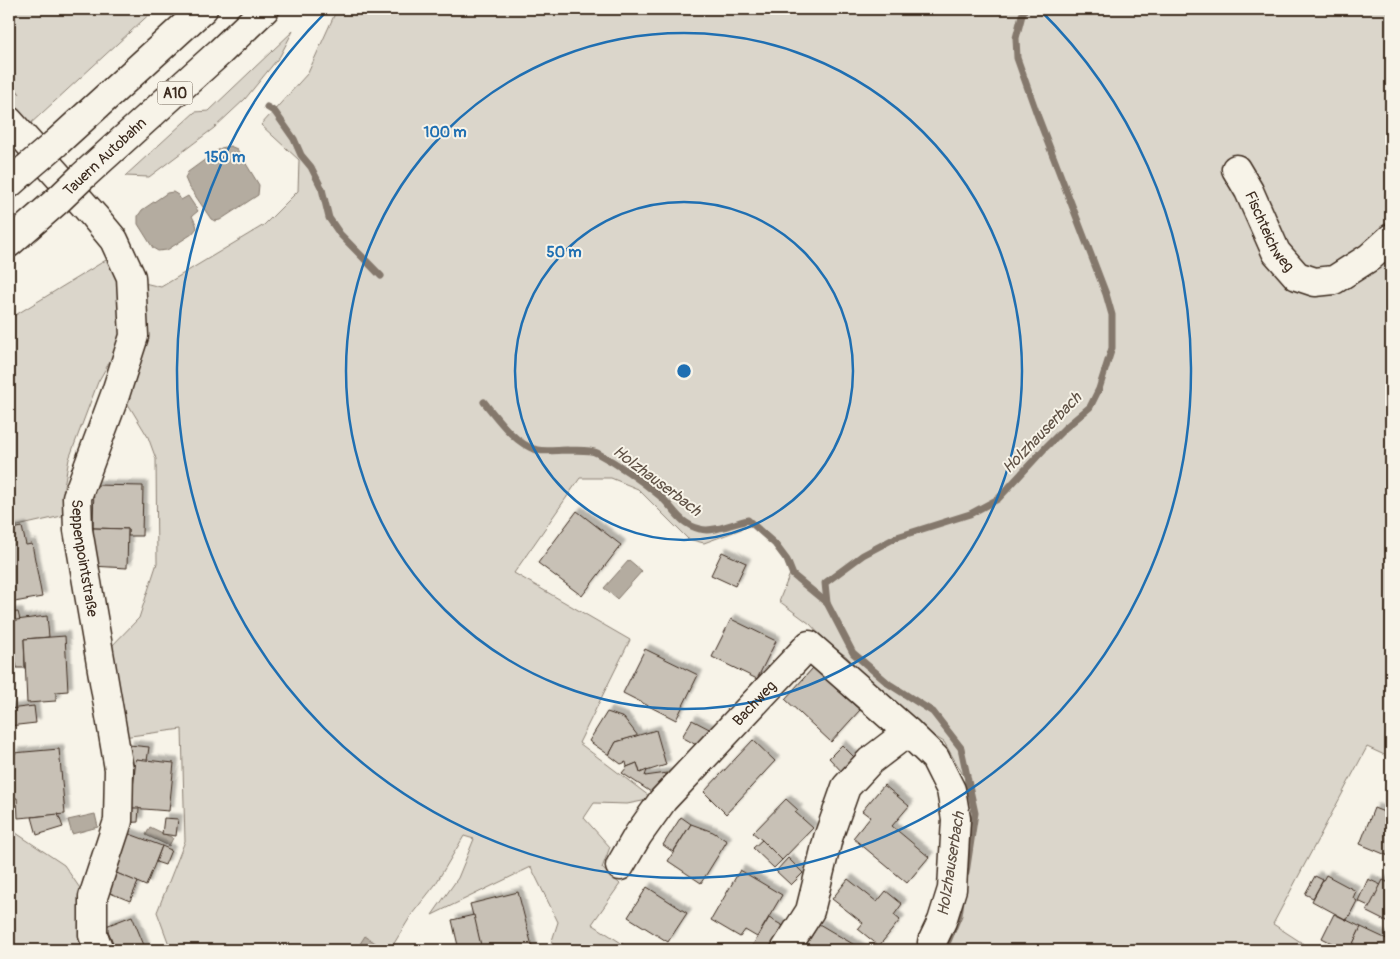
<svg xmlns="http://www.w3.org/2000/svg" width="1400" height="959" font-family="Pangolin,sans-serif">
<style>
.green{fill:#dbd6cb;stroke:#8b8074}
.water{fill:#b4aca0;stroke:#84786c}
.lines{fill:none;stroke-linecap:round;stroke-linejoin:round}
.stream{stroke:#84786c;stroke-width:7}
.building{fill:#c8c1b6;stroke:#3b2a1e;filter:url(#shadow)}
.minor-casing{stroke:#3b2a1e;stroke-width:31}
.highway-casing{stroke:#3b2a1e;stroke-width:31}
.minor{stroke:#f7f3e8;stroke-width:28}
.highway{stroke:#f7f3e8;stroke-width:28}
.highway-bridge-casing{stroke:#3b2a1e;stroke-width:31;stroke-linecap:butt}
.highway-bridge{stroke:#f7f3e8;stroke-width:28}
.ring{fill:none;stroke:#1f6fb2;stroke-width:2.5}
.labels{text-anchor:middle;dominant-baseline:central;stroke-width:4;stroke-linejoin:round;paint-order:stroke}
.shield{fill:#f7f3e8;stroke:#73665b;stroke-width:1}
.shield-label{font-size:14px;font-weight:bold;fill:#3b2a1e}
.street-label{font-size:15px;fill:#3b2a1e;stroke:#f7f3e8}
.water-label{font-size:16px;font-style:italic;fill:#5f5145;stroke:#f7f3e8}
.centre{fill:#1f6fb2;stroke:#f7f3e8;stroke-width:2.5}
.ring-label{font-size:15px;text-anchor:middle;font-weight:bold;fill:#1f6fb2;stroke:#f7f3e8;stroke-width:4;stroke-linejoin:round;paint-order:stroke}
</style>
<defs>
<filter id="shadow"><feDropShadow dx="4.5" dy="-4.5" stdDeviation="1" flood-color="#0004"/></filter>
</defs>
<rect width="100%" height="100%" fill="#f7f3e8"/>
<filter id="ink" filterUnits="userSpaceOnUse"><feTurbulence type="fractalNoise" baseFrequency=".02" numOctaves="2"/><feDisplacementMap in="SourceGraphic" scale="10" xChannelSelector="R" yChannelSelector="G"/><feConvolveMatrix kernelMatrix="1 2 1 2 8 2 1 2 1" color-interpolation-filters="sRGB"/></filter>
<g filter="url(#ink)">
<!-- green -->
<g class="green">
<polygon points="9,9 155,9 29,125 9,103 9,83 20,94 9,80"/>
<polygon points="337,9 1042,9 1043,12 1057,9 1391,9 1391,232 1376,246 1296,285 1391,254 1391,758 1367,747 1273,924 1313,950 944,950 964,807 965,778 944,742 907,720 846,656 828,644 810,624 779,601 792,569 755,524 704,543 688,539 638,489 611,478 580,478 514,573 630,640 579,743 653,799 627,804 594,803 584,818 610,847 602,868 620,884 592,924 632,950 549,950 558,922 531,867 432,915 458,878 474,839 464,836 435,885 412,914 390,950 171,950 157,912 185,841 182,729 123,737 107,651 139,618 157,563 156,459 148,437 128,404 119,393 140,282 161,287 264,225 298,191 299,160 261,125 308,73"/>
<polygon points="293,31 280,56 245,99 214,128 149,177 125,176 195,112 209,111"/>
<polygon points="111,257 121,282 121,342 98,382 69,459 64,486 66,515 9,528 9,319"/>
<polygon points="9,825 13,831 64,865 86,897 112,950 9,950"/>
</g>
<!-- water -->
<g class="water">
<polygon points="230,146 237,149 259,185 258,195 220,220 215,221 211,219 188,185 185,178 188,172 221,148"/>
<polygon points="173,192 178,195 181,200 188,196 198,211 192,216 196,224 197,228 192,234 167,250 158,251 153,248 138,224 138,216 142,210 167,193"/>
<polygon points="629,560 642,571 617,599 604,588"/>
<polygon points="95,814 98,827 72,834 68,820"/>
<polygon points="150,827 173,838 169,846 146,835"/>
<polygon points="365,936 380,946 378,950 356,950"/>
</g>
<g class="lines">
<!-- stream -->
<g class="stream">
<polyline points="267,107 275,112 294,139 301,155 311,167 322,189 329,218 340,234 381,276"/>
<path d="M484 402C497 418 516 445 537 450 546 452 558 450 567 450 576 451 589 449 597 453 618 464 642 481 660 496 675 509 678 523 700 529 712 533 735 523 748 520L775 544 787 560 793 575 827 603 853 653 889 684 933 712 961 748 975 813 966 873"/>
<polyline points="827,603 825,583 863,555 897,537 970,514 998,499 1046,447 1065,428 1090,407 1099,389 1112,348 1112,315 1106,294 1038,117 1017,58 1016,38 1022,15 1025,9"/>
<polyline points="946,946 959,915 961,901"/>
</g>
</g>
<!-- building -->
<g class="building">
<polygon points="94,485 143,486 142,536 128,536 128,529 93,528"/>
<polygon points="577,511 621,545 582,596 538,563"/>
<polygon points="22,527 26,545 32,544 42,597 9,603 9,530"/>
<polygon points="93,528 128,529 127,568 92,566"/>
<polygon points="722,552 746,563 735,586 711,575"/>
<polygon points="18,612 20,620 9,621 9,613"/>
<polygon points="47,616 49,637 24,639 25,668 17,668 9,634 9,621"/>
<polygon points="731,619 776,641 757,679 712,657"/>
<polygon points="65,636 68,691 56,692 56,701 27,703 24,639"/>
<polygon points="645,649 698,675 676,720 623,693"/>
<polygon points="813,668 860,710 831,742 785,699"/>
<polygon points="34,706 36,723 9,726 9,709"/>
<polygon points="607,712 624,718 638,736 616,742 609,755 589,741"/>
<polygon points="692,720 713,731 698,746 682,737"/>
<polygon points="656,730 666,765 640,773 637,763 627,767 626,762 621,764 609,755 616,742"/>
<polygon points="753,740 775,761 726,814 704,792"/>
<polygon points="129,745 149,747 147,761 136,759 134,784 125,783"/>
<polygon points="842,745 856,759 843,773 829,758"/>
<polygon points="59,749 65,814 18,818 17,798 9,798 9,771 14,771 13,753"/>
<polygon points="136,759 174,763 169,811 131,808"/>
<polygon points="637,763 640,773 647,770 645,776 667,773 654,794 622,773 627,767"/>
<polygon points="884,785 909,806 892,826 929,857 907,883 853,838 870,817 862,811"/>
<polygon points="126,791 133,791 131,808 139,808 138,822 123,823"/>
<polygon points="786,799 798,810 795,812 813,828 782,860 762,840 753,833"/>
<polygon points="1386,805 1391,807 1391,857 1360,844 1374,808 1384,812"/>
<polygon points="58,814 63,827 37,835 32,817"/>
<polygon points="681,817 691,824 673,852 663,845"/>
<polygon points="164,818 178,819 176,836 162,834"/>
<polygon points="691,824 713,832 727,841 701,883 668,861"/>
<polygon points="127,833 162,846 146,886 114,872"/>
<polygon points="762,840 782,860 774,868 753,848"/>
<polygon points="162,846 171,850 165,865 156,862"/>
<polygon points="788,858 803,873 791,885 776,871"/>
<polygon points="740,870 782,895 757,937 745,930 740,937 711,920"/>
<polygon points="114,872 138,882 130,901 105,891"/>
<polygon points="1326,875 1356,891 1353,898 1357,901 1347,920 1312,901"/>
<polygon points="1315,876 1323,880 1313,898 1305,894"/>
<polygon points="848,879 877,902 886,891 902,904 894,915 900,920 879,946 858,929 863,923 832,899"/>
<polygon points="1368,879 1381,885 1371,907 1358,901"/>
<polygon points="1383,880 1391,884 1391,924 1367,912"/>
<polygon points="647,887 687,913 668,942 628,917"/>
<polygon points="518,892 533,950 482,950 470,904"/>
<polygon points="1334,914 1361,927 1350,950 1345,950 1322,938"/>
<polygon points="474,915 482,950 459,950 452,920"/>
<polygon points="132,916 146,950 116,950 106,926"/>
<polygon points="769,918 787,928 774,950 755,950 751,948"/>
<polygon points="819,924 863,950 803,950"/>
<polygon points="1361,927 1391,941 1390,950 1350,950"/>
</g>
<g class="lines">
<defs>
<g id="minor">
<path id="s1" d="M9 121 94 216 114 240 131 277 134 336 115 395 77 497 78 530 119 769 118 821 93 897V935L99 950"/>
<path id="s2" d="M1236 169 1249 191 1276 252 1297 276 1315 282 1334 280 1370 257 1391 238"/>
<path id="s3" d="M620 866 638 835 663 800 809 645 908 732"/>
<polyline points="785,950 810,911 828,838 846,787 870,761 908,732 935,758 951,790 956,819 952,889 942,921 932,942 933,950"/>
</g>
<g id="highway">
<polyline points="55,144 203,9"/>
<polyline points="83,176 220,52 265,9"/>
<polyline points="9,184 27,168"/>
<polyline points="9,243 57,201"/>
</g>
</defs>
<!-- minor casing -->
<use href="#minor" class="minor-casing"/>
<!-- highway casing -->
<use href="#highway" class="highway-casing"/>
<!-- minor -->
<use href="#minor" class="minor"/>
<!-- highway -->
<use href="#highway" class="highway"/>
<defs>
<g id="highway-bridge">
<polyline points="27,168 55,144"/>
<polyline points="57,201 83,176"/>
</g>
</defs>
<!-- highway-bridge casing -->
<use href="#highway-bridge" class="highway-bridge-casing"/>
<!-- highway-bridge -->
<use href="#highway-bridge" class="highway-bridge"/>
</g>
</g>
<!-- distance rings -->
<g class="ring">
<circle cx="684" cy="371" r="169"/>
<circle cx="684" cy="371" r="338"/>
<path d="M1039 9A507 507 0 1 1 329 9"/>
</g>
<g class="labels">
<!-- shield labels -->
<rect class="shield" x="157.5" y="81.5" width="35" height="23" rx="4"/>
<g class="shield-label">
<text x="175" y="93">A10</text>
</g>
<!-- street labels -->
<g class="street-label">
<text transform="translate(105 157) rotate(-43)">Tauern Autobahn</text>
<text stroke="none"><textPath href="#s2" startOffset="71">Fischteichweg</textPath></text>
<text stroke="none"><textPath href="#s1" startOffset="491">Seppenpointstraße</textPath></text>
<text stroke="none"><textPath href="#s3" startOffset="212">Bachweg</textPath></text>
</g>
<!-- water labels -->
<g class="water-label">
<text transform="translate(1042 433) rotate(-46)">Holzhauserbach</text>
<text transform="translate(657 481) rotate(37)">Holzhauserbach</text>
<text transform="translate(951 864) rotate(-81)">Holzhauserbach</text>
</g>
</g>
<circle cx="684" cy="371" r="8" class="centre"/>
<g class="ring-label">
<text x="445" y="137">100 m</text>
<text x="225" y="162">150 m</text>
<text x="564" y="257">50 m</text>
</g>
<!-- margin -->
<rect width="1400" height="959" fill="none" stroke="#f7f3e8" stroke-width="30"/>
<rect x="15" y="15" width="1370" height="929" fill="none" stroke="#3b2a1e" stroke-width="2" filter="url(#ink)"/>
</svg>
